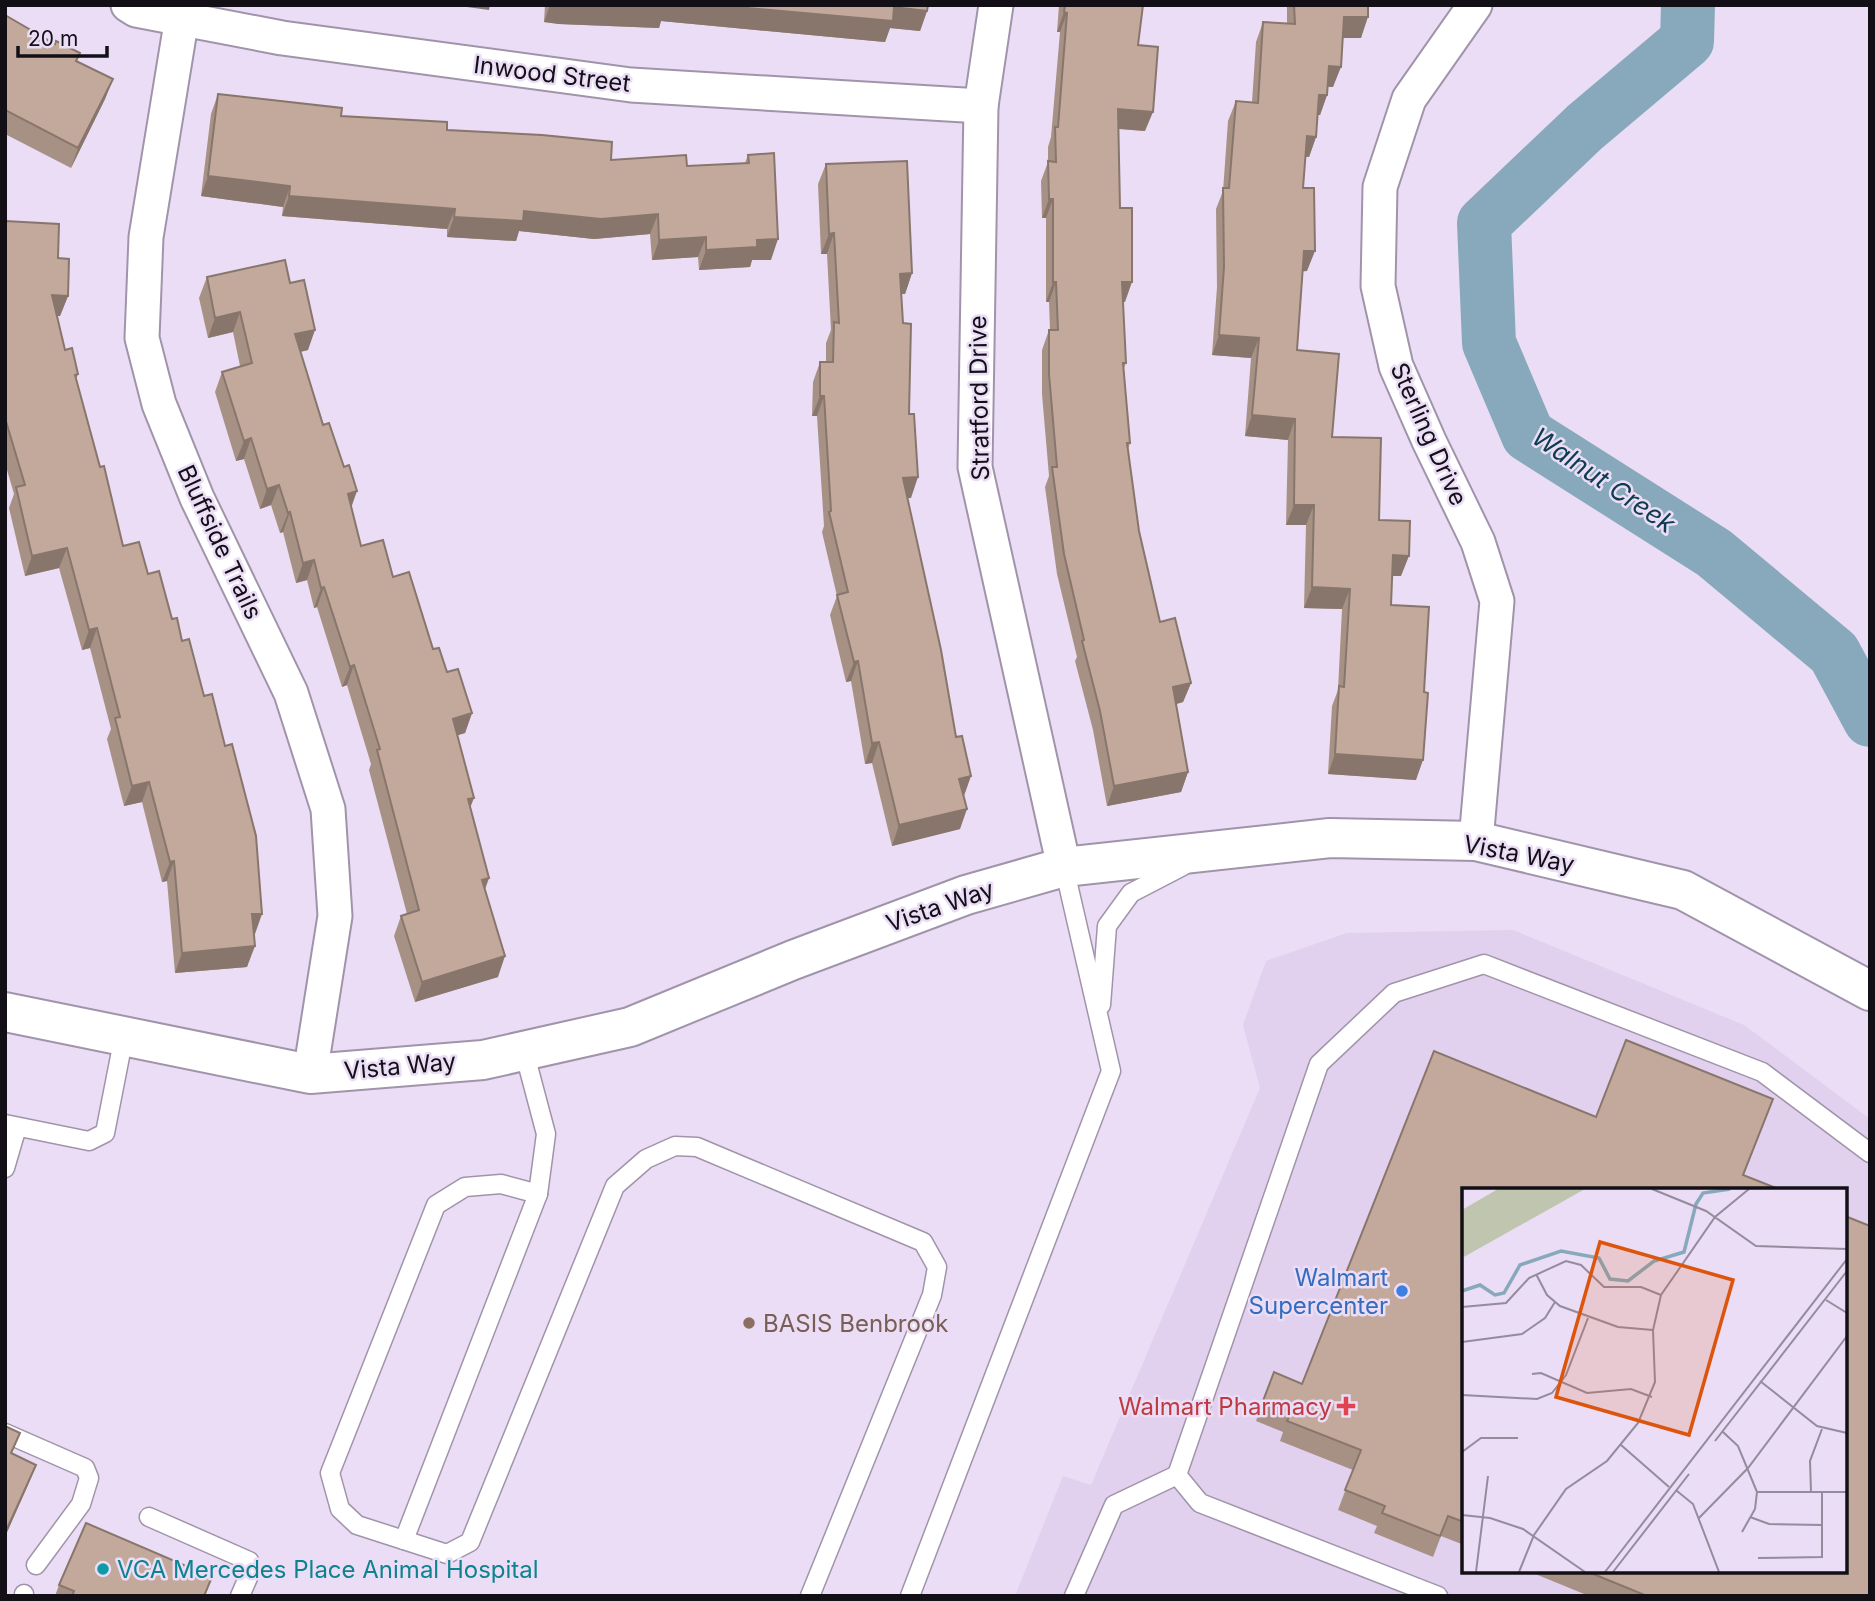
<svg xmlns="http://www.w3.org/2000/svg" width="1875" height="1601" font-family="Inter,sans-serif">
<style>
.built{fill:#e1d0ee;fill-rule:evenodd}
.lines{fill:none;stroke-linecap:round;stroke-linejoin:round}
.river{stroke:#88a9bb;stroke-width:54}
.lane-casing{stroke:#a094aa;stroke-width:21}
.street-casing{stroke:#a094aa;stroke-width:37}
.secondary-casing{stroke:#a094aa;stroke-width:42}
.lane{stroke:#fff;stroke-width:18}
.street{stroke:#fff;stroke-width:33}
.secondary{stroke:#fff;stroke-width:38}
.wall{fill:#a79185}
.shaded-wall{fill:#88766c}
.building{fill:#c2a99b;stroke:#88766c;stroke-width:2}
.shop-dot{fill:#3f7fe0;stroke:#eaddf5;stroke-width:2.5}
.education-dot{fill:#8d6e63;stroke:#eaddf5;stroke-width:2.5}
.health-dot{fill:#e0444e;stroke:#eaddf5;stroke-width:2.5}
.culture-dot{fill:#0f9aa8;stroke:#eaddf5;stroke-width:2.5}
.labels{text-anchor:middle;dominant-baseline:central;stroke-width:5;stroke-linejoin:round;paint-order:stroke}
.street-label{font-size:24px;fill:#130f17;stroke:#eaddf5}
.shop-label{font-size:24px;fill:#366cbe;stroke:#eaddf5;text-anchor:end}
.education-label{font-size:24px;fill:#785e54;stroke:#eaddf5;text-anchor:start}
.health-label{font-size:24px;fill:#be3a42;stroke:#eaddf5;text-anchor:end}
.culture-label{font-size:24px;fill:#0d838f;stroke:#eaddf5;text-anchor:start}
.water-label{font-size:26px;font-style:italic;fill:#0d3b50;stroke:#eaddf5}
.inset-river{fill:none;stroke:#88a9bb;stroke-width:3.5}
.inset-road{fill:none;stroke:#948b9c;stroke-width:2}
.view{fill:#dd550d;fill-opacity:0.15;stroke:#dd550d;stroke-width:3.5}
.inset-edge{fill:none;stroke:#130f17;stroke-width:3.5}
</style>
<rect width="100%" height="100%" fill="#eaddf5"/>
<!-- built -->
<path class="built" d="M1513 930 1744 1025 1870 1119V1596H1015L1063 1476 1091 1485 1260 1088 1243 1025 1266 961 1347 933ZM1464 1190H1845V1571H1464Z"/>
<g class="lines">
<!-- river -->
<polyline class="river" points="1688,5 1687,41 1585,127 1484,223 1489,343 1528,435 1714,553 1834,653 1870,720"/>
<defs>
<g id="lane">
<polyline points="1101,1005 1107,926 1131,893 1183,866"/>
<polyline points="524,1051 546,1134 538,1194 501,1184 465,1187 436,1205 330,1473 340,1509 357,1525 447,1554 470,1542 615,1186 646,1159 675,1146 697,1147 923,1242 937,1267 932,1295 810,1596"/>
<polyline points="5,1124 89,1141 105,1133 124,1036"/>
<polyline points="5,1168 17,1127"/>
<polyline points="5,1433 85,1468 89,1478 81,1504 36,1565"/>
<polyline points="149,1517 249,1561 250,1573 240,1596"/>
<polyline points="404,1540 538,1194"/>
<polyline points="24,1596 24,1594"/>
<polyline points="910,1596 1111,1071 1064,867"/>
<polyline points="1074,1596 1114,1505 1177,1475"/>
<polyline points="1438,1596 1200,1503 1177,1475 1319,1064 1394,993 1484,964 1762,1072 1870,1153"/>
</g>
<g id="street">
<polyline points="128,5 136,10 282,38 631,85 981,106"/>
<polyline points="184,5 146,237 142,338 159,404 197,498 291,693 328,809 335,916 310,1074"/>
<polyline points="996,5 981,106 975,467 1064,867"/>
<polyline points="1475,5 1409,99 1380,187 1378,286 1396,366 1429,441 1478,542 1497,601 1476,841"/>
</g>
<polyline id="secondary" points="5,1012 310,1074 483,1060 630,1027 793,960 966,895 1064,867 1330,838 1476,841 1683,890 1870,991"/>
</defs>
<!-- lane casing -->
<use href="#lane" class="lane-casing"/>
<!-- street casing -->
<use href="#street" class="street-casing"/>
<!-- secondary casing -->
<use href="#secondary" class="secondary-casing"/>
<!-- lane -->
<use href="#lane" class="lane"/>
<!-- street -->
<use href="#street" class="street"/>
<!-- secondary -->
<use href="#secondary" class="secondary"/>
</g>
<!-- wall -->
<g class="wall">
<polygon points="545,5 928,5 927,11 920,31 890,28 885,42 661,21 659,28 559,24 544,22"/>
<polygon points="1059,5 1143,5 1138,45 1145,131 1118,129 1120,208 1125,302 1123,302 1126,363 1124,368 1130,443 1128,449 1139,531 1160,622 1191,683 1183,702 1176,704 1188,772 1181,792 1107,806 1093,730 1075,661 1077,657 1057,574 1045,487 1049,476 1042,394 1042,350 1049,330 1050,330 1049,302 1046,302 1046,218 1042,218 1041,181 1048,162 1048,147 1051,137 1060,32 1057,32"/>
<polygon points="1287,5 1368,5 1361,38 1343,38 1333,87 1328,87 1327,95 1320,115 1318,115 1316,137 1309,157 1305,157 1303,188 1307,271 1303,271 1297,350 1332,437 1379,520 1401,576 1392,576 1391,605 1416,780 1328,774 1332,706 1338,690 1342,609 1304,608 1306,525 1286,525 1288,440 1245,436 1251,358 1212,355 1217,287 1216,209 1223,191 1228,121 1236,101 1252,102 1256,42 1263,22 1287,24"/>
<polygon points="5,15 77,61 113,79 105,99 71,168 5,134"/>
<polygon points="218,94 341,116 447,130 611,160 687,166 745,163 748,155 771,260 752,260 750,267 699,270 698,257 652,260 650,234 594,239 519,231 516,241 447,237 447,229 282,216 283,207 201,196 211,114"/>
<polygon points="826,164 912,273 905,294 901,294 909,414 911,498 907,498 964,796 960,829 892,846 872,763 865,764 851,681 846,682 830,615 837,596 822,532 824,526 817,416 812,416 813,382 820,362 826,362 826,343 831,330 827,254 821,254 818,184"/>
<polygon points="5,221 58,258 68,296 60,316 57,316 65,350 78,374 76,380 100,467 123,546 255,934 254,934 247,967 175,973 167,881 162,882 142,802 124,806 107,739 111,729 90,648 82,650 59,568 25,576 9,508 14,494 5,463"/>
<polygon points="207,277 290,283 308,350 300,352 351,507 361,546 393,577 433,649 472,713 465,733 457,735 485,889 498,977 415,1002 394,936 401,916 407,914 369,770 371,764 347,685 342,687 317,607 314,608 307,580 296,583 283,532 280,533 271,505 260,509 244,459 236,461 215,392 222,372 240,366 233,332 208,338 199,298"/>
<polygon points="1626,1040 1773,1099 1744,1175 1781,1190 1464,1190 1464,1545 1441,1536 1433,1557 1374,1533 1377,1526 1338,1510 1353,1470 1280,1441 1283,1432 1256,1421 1274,1372 1302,1384 1434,1051 1596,1117"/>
<polygon points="1528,1571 1845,1571 1870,1596 1589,1596"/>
<polygon points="212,1577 205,1596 55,1596 59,1585"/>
</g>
<!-- shaded-wall -->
<g class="shaded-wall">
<polygon points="452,5 490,5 489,10"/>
<polygon points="550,5 894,7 927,11 920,31 890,28 885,42 661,21 659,28 559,24 544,22"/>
<polygon points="1064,12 1067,13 1060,32 1057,32"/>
<polygon points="1344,17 1368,17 1361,38 1337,38"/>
<polygon points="1329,66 1341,67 1333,87 1322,86"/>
<polygon points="113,79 105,99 71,168 78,148"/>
<polygon points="1319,95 1327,95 1320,115 1312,115"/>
<polygon points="1118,109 1153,112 1145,131 1110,128"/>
<polygon points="1307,136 1316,137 1309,157 1300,156"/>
<polygon points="208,176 290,186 283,207 201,196"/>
<polygon points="289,196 455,209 447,229 282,216"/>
<polygon points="1049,199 1053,199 1046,218 1042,218"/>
<polygon points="524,211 658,214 650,234 594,239 519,231 516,241 447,237 454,217"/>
<polygon points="834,233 827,254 821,254 829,234"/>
<polygon points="706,237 698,257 652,260 659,240"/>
<polygon points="778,239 771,260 752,260 750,267 699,270 706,250 757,240"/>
<polygon points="1304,251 1315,251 1307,271 1297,272"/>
<polygon points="912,273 905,294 893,294 900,274"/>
<polygon points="1053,282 1056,282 1049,302 1046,302"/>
<polygon points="1122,282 1132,282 1125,302 1115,302"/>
<polygon points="52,295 68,296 60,316 45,315"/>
<polygon points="240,312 233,332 208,338 215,318"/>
<polygon points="315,330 308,350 287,355 295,334"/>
<polygon points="1219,335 1259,338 1251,358 1212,355"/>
<polygon points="820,396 824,396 817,416 812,416"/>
<polygon points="1252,415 1295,419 1288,440 1245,436"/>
<polygon points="251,438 244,459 236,461 244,441"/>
<polygon points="918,477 911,498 895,499 903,478"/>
<polygon points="279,485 271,505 260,509 267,489"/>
<polygon points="357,491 350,511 348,494"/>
<polygon points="1294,505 1314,505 1306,525 1286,525"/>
<polygon points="290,512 283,532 280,533 288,513"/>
<polygon points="67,548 59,568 25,576 32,556"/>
<polygon points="1393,555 1409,556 1401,576 1385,576"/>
<polygon points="314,560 307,580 296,583 303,563"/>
<polygon points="324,587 317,607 314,608 321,588"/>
<polygon points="1312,587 1350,589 1342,609 1304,608"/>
<polygon points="97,628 90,648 82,650 89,630"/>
<polygon points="858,661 851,681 846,682 854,662"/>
<polygon points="354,665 347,685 342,687 350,667"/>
<polygon points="1191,683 1183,702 1166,707 1173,687"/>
<polygon points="472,713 465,733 446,739 453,719"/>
<polygon points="879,742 872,763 865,764 872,743"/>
<polygon points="1335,754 1423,760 1416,780 1328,774"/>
<polygon points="1188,772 1181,792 1107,806 1114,786"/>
<polygon points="971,776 964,796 959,779"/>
<polygon points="149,782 142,802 124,806 132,786"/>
<polygon points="474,798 466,818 468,799"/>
<polygon points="967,809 960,829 892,846 899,825"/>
<polygon points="174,861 167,881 162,882 170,862"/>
<polygon points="489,878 482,898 482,880"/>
<polygon points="252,914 262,914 255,934 244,935"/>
<polygon points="255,946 247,967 175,973 182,953"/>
<polygon points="505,956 498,977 415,1002 422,982"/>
<polygon points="36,1465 28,1485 5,1537 5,1533"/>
</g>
<!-- building -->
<g class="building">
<polygon points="605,5 667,5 666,8"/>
<polygon points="714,5 928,5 927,11 894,7 893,21"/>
<polygon points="1065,5 1143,5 1138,45 1158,47 1153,112 1118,109 1120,208 1132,208 1132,282 1122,282 1126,363 1123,363 1130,443 1127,443 1139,531 1160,622 1175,618 1191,683 1173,687 1188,772 1114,786 1100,711 1082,641 1084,640 1064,554 1052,467 1057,467 1049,374 1049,330 1058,330 1056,282 1053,282 1053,199 1049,199 1048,161 1056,162 1055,127 1058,127 1067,13 1064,12"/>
<polygon points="1294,5 1368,5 1368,17 1344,17 1341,67 1329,66 1327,95 1319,95 1316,137 1307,136 1303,188 1314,188 1315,251 1304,251 1297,350 1339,354 1332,437 1381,438 1379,520 1410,521 1409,556 1393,555 1391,605 1429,607 1424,692 1428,693 1423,760 1335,754 1339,686 1344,687 1350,589 1312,587 1314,505 1294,505 1295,419 1252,415 1259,338 1219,335 1224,267 1223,188 1229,188 1236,101 1258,103 1263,22 1295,24"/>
<polygon points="5,15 55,44 56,41 80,53 76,61 113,79 78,148 5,110"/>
<polygon points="218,94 342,108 341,116 447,122 447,130 542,135 612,142 611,160 686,155 687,166 749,163 748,155 774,153 778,239 757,240 757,247 706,250 706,237 659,240 658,214 601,219 524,211 523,221 454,217 455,209 289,196 290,186 208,176"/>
<polygon points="907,161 912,273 900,274 903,323 911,324 909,414 914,414 918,477 903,478 941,650 956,737 962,736 971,776 959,779 967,809 899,825 879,742 872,743 858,661 854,662 837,595 848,592 829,512 831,511 824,396 820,396 820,362 833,362 834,322 839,323 834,233 829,234 826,164"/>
<polygon points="5,221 59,224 58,258 69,259 68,296 52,295 65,350 72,348 78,374 75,375 100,467 104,466 123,546 139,542 148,574 159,571 172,619 177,618 182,641 189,639 204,696 212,694 225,746 232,744 256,836 262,914 252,914 255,946 182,953 174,861 170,862 149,782 132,786 115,718 120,717 97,628 89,630 67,548 32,556 16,487 25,485 5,418"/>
<polygon points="285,260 290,283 304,280 315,330 295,334 323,425 329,423 344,467 349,465 357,491 348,494 361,546 383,540 393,577 409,572 433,649 439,648 447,672 458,669 472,713 453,719 474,798 468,799 489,878 482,880 505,956 422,982 401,916 419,910 377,750 380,749 354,665 350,667 324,587 321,588 314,560 303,563 290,512 288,513 279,485 267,489 251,438 244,441 222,372 252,363 240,312 215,318 207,277"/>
<polygon points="1626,1040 1773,1099 1743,1175 1781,1190 1464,1190 1464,1522 1448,1516 1440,1536 1382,1513 1385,1506 1345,1490 1361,1450 1287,1421 1291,1412 1263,1401 1274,1372 1302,1384 1434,1051 1596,1117"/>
<polygon points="1845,1216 1870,1226 1870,1596 1647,1596 1586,1571 1845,1571"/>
<polygon points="5,1426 20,1433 11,1453 36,1465 5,1533"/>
<polygon points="86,1523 212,1577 204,1596 72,1596 74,1591 59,1585"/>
</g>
<!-- markers -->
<circle class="shop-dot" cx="1402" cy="1291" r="7"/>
<circle class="education-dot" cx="749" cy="1323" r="7"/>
<path class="health-dot" d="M1342.5 1395.5h7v7h7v7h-7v7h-7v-7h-7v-7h7z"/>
<circle class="culture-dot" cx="103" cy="1569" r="7"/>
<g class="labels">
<!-- street labels -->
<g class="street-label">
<text transform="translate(552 74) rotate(7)">Inwood Street</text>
<text transform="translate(979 398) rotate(-91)">Stratford Drive</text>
<text transform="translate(1429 434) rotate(66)">Sterling Drive</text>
<text transform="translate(220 542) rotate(65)">Bluffside Trails</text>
<text transform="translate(1519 854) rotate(11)">Vista Way</text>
<text transform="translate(940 906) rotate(-19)">Vista Way</text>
<text transform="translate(400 1066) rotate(-5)">Vista Way</text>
</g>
<!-- shop labels -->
<g class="shop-label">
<text x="1388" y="1277">Walmart<tspan x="1388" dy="28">Supercenter</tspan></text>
</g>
<!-- education labels -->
<g class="education-label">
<text x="763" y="1323">BASIS Benbrook</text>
</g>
<!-- health labels -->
<g class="health-label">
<text x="1332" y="1406">Walmart Pharmacy</text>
</g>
<!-- culture labels -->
<g class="culture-label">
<text x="117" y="1569">VCA Mercedes Place Animal Hospital</text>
</g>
<!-- water labels -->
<g class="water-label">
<text transform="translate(1604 480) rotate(34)">Walnut Creek</text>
</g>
</g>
<!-- overview -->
<g transform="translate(1462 1188)">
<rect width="385" height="385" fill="#eaddf5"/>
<path d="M36 1H123L0 70V22Z" fill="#bfc5ae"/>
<path class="inset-river" d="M0 103 18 97 33 107 42 105 58 77 99 63 137 70 148 91 166 93 192 73 222 64 234 16 241 5 268 1"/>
<path class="inset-road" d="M190 1 244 23 294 58 385 61M74 86 85 107 98 118 156 139 191 142M364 112 385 125M0 119 44 115 67 90 104 73 119 77 142 99H179L199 107M0 154 60 146 83 130 93 114M70 186 79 185 125 205 169 201 190 209M298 193 355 238 385 245M0 207 75 211 90 205 104 187 126 130M261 244 276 258 295 304 293 321 280 344M253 253 385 83M159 257 207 299M0 264 19 250H56M215 303 231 316 257 384M295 304H385M349 304 348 273 360 241M0 327 28 330 61 341 123 384M288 329 307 336 360 337M236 331 286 280 385 148M296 370 360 369V304M14 384 26 288M57 384 72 347 104 301 145 273 176 235 193 194 191 142 199 107 253 29 287 1M143 384 385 71M151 384 227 286"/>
<path class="view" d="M138 54 271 92 227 247 94 209Z"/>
<rect width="385" height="385" class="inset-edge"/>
</g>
<!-- border -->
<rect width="1875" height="1601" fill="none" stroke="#130f17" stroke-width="14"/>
<!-- scale -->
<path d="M18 46v10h89v-10" fill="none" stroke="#130f17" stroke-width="3.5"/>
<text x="28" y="46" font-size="21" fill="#130f17" stroke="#eaddf5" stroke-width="5" paint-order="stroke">20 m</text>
</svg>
